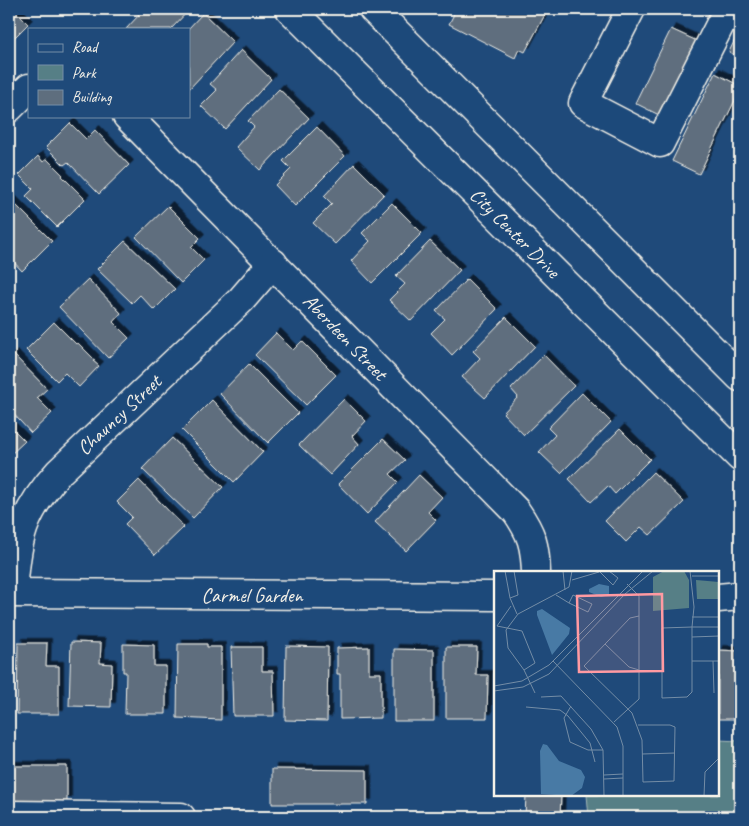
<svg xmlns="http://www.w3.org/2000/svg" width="749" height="826" font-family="Caveat,sans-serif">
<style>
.green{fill:#567f86;stroke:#a5b8b7}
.water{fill:#487aa5;stroke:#8daac0}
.building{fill:#5e6e7e;stroke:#f4f1e8;filter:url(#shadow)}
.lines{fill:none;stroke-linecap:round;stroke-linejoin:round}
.minor-casing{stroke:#f4f1e8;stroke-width:31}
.minor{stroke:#1f4a7a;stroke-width:28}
.labels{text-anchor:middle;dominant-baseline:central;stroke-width:4.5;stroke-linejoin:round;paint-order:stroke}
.street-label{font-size:20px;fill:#f4f1e8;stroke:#1f4a7a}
.inset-road{fill:none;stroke:#748da6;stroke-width:1}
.view{fill:#ff9aa2;fill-opacity:0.15;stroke:#ff9aa2;stroke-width:2.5}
.inset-edge{fill:none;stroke:#f4f1e8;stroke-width:2.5}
</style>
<defs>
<filter id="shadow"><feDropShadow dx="4.5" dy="-4.5" stdDeviation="0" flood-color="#0009"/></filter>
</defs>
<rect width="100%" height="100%" fill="#1f4a7a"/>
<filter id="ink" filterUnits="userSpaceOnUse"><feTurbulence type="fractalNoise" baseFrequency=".02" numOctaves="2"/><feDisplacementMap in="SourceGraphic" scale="10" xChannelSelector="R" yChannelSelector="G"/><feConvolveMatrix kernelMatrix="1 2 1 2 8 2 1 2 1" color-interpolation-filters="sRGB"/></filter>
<g filter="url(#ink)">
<!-- green -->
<polygon class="green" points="718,740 740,741 740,817 589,817 587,795 718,795"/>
<!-- water -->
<path class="water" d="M740 207V289C734 260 734 235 740 207Z"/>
<!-- building -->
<g class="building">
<polygon points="9,9 13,9 28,24 9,43"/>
<polygon points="133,9 190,9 171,29 126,29 139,15"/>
<polygon points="449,9 548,9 525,52 519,49 515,58 449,24 454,14 448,11"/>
<polygon points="203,13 233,42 189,89 188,29"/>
<polygon points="671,29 697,41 661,116 635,103"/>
<polygon points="740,29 740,58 729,52"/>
<polygon points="241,50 271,79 225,129 201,106 217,90 210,84"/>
<polygon points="715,73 740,86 740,90 699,174 672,161"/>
<polygon points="279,89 309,118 260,170 236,147 254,127 248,121"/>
<polygon points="70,123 86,139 95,130 129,165 99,194 68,162 64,165 46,147"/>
<polygon points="317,127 345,156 295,206 275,185 291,169 283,161"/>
<polygon points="38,156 43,162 47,159 63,175 62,176 85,199 57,227 26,196 33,189 19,175"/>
<polygon points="354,164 384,194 335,244 313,223 332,204 324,196"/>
<polygon points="9,198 52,241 22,271 9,257"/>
<polygon points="392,203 422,233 372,283 351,261 370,241 362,233"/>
<polygon points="168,206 200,238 191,247 204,260 181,283 136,237"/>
<polygon points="125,241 175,289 154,310 140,295 132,303 97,269"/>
<polygon points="430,241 460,270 411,321 389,300 405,284 396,276"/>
<polygon points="88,279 121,313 113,322 129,338 108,358 59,307"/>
<polygon points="467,279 497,309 452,355 431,333 445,319 436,311"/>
<polygon points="506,317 535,346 485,398 462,377 480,358 473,351"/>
<polygon points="54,322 76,344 78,343 95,360 93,361 99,366 79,387 65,373 57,381 26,350"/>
<polygon points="276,333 293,350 302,341 336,375 306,405 255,355"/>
<polygon points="13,354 47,389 37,398 52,413 31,433 9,409 9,358"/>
<polygon points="544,355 574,386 524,435 503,413 518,397 511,389"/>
<polygon points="249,364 298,413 268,443 220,394"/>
<polygon points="582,393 611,422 561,473 539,452 555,435 548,428"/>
<polygon points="344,399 366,421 352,436 359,444 330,475 299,445"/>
<polygon points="212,400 263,452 234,482 182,430"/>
<polygon points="9,425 25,441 9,456"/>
<polygon points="620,429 650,459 615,494 608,486 591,502 569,479"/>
<polygon points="172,438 223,487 193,518 142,469"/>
<polygon points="383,439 405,460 390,474 398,482 367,514 338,484"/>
<polygon points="653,472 684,502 650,535 641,527 626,542 605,521"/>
<polygon points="419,475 442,497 428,512 436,520 406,551 375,522"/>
<polygon points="139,480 184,527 155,555 125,524 132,517 117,502"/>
<polygon points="71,642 101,643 100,663 112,664 111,707 69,706"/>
<polygon points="18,643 47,643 46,666 59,666 59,714 17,714"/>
<polygon points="123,644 154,645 154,666 166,666 166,714 125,714 126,672 123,672"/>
<polygon points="178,644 207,644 207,647 221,647 221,720 177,718"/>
<polygon points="286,646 328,647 327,721 285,720"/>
<polygon points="231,647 262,647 262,671 273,671 274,716 233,716"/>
<polygon points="369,647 369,673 381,673 381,718 340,719 340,674 337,674 337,648"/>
<polygon points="446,647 477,647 476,675 488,675 487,718 446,718"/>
<polygon points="394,649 434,650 434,721 394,721"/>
<polygon points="718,650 740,651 740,719 718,719"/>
<polygon points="9,766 67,766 67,802 9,801"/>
<polygon points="272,769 367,770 367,804 272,804"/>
<polygon points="526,795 561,795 560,817 525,817"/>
</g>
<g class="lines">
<defs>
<g id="minor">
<polyline points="290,9 740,457"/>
<polyline points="373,9 740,377"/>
<polyline points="631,9 583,103 660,143 728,9"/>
<polyline points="9,108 29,88"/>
<path d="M127 116 516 511C532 534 535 545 536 572"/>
<polyline points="9,593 495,596"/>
<path d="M13 593C17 539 21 514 59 472L241 300 273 263"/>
<polyline points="718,598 740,596"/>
<polyline points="9,815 181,817"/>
</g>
</defs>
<!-- minor casing -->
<use href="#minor" class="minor-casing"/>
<!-- minor -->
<use href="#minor" class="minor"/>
</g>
</g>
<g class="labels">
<!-- street labels -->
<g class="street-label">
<text transform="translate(515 233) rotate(45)">City Center Drive</text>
<text transform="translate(345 337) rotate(46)">Aberdeen Street</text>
<text transform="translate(119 415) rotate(-43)">Chauncy Street</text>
<text x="252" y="595">Carmel Garden</text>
</g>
</g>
<!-- overview -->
<g transform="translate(494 571)">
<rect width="225" height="225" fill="#1f4a7a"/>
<path d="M170 0H190L195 9V37L159 40V6ZM202 9 225 11V28H203Z" fill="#567f86"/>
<path d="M105 13 115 15V24L107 26 95 21V18ZM48 38 76 57 75 63 58 84 43 44V40ZM49 173 53 174 65 190 87 199 91 206 88 217 77 225 47 223 46 180Z" fill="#487aa5"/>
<path class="inset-road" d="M11 0 16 27 24 24 20 0M69 0 71 19M105 0 119 14 124 7 115 0M196 0 200 36 198 56V121L193 126 168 127V57L198 56H225M198 5H225M78 9 105 1M62 24 75 32M79 24 98 33 94 41 75 32ZM16 27 23 43M17 35 3 55 28 60 41 92 30 99M198 46H225M198 66 225 65M111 73 135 96 145 99M59 90 123 156 129 175V225M198 90H225M219 90 220 122M0 115 28 110 55 94 149 0M0 120 29 116 55 103 131 23 159 0M41 122 30 99 14 77 12 59 24 43 75 16 78 0M47 126 67 125 97 158 109 179 110 225M77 135 70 147 76 171 94 179H109M32 136 66 139 74 145 96 172 101 191M120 151 145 128V25L133 13M144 154H176L181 156 180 210 149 211 148 169 138 142 90 95 136 47 145 45M148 183 181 182M110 204 129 203M110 208 129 207M210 225 211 201 225 187"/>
<path class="view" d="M168 23 169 100 85 101 83 25Z"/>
<rect width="225" height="225" class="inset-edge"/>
</g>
<!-- margin -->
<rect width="749" height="826" fill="none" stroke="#1f4a7a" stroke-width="30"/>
<rect x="15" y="15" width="719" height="796" fill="none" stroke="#f4f1e8" stroke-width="2" filter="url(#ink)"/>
<!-- legend -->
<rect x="28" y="28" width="162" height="90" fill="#1f4a7a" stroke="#748da6"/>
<rect x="38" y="44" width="25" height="8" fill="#1f4a7a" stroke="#748da6"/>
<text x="72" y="52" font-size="15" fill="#f4f1e8">Road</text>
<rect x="38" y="65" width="25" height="15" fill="#567f86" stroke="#748da6"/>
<text x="72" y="78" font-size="15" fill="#f4f1e8">Park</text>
<rect x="38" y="90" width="25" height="15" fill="#5e6e7e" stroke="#748da6"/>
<text x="72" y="102" font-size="15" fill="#f4f1e8">Building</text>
</svg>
